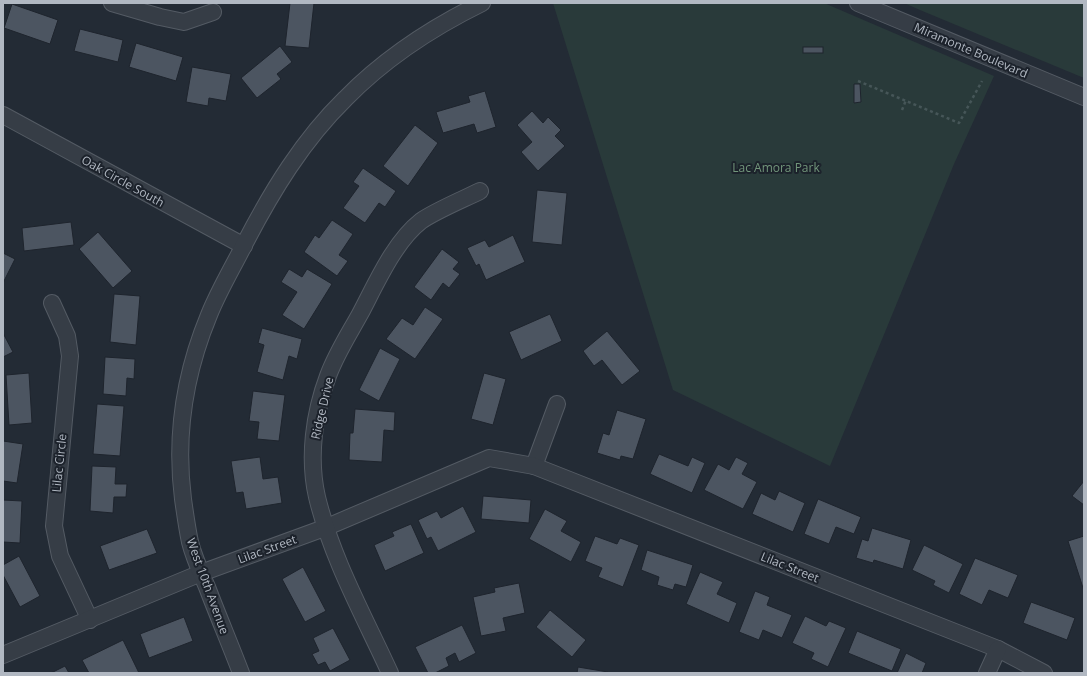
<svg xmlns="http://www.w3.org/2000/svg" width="1087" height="676" font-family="'Open Sans',sans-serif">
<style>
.green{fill:#293a3a}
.building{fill:#4c5561;stroke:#1e242d}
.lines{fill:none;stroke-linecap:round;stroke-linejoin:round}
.street-casing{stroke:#545b64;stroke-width:18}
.path{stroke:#465658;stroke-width:2.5;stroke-dasharray:3 3;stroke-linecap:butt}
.street{stroke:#363d46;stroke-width:16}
.labels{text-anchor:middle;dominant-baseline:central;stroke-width:4;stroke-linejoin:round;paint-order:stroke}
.street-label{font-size:12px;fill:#b1b8c2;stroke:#1c222b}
.park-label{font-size:12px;fill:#72967b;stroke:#1c222b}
</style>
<rect width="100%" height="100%" fill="#232b35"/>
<!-- green -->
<g class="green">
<polygon points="553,3 824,3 994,76 954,164 830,466 673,390"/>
<polygon points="904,3 1084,3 1084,78 920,10"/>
</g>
<!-- building -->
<g class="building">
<polygon points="290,3 314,3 309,48 285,46"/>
<polygon points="12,4 58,20 50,44 4,28"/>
<polygon points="80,29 123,40 118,62 74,51"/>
<polygon points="136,43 183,57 176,81 129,67"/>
<polygon points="280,46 292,62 277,74 281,79 257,98 241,78"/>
<rect x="803" y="47" width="20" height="6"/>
<polygon points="192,67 231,74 226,101 209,98 208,106 186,102"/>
<polygon points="854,84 860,84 861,102 854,103"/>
<polygon points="485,91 496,127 477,133 474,124 443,133 436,112 470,102 468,96"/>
<polygon points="532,111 543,123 548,117 561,130 555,136 565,146 538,171 521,152 532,142 517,125"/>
<polygon points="415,125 438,143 408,186 383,166"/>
<polygon points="363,168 396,191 385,207 379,203 365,223 343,208 359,186 353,182"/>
<polygon points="537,190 567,193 562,245 532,242"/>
<polygon points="332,220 353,234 339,255 348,261 337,276 304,252 315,235 319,238"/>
<polygon points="71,222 74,245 24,251 22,228"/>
<polygon points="98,232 132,271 113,288 79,249"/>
<polygon points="513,235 525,262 486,280 479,264 476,266 467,248 485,240 489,247"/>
<polygon points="442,249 459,262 453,269 460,274 449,288 443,283 431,300 414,287"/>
<polygon points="3,253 15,259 3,283"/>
<polygon points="289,269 302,277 307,269 332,284 304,329 282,315 297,292 281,282"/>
<polygon points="114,294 140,296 136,345 110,342"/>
<polygon points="425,307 443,319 415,359 386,339 402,318 413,325"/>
<polygon points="550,314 562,341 521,360 509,332"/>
<polygon points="262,328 302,339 297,359 289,356 283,380 257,372 264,345 258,343"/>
<polygon points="607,331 640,371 622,385 602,360 594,366 583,351"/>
<polygon points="3,333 13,352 3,357"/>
<polygon points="380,348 400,359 379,401 359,390"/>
<polygon points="105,357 135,359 134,379 127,378 126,396 103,394"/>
<polygon points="29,373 32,423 9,425 6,375"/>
<polygon points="484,373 506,379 493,425 471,419"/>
<polygon points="253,391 285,395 279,441 257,439 259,422 249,421"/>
<polygon points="97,404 124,406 120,456 93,454"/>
<polygon points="355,409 395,412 394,431 384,430 382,462 349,460 350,433 353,433"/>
<polygon points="617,410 646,419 633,459 621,456 620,460 597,453 603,433 609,435"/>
<polygon points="3,441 23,444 17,483 3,481"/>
<polygon points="659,454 688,466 692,457 705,463 692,493 650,474"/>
<polygon points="260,457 263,479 278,477 282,503 246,509 243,492 236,493 231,461"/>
<polygon points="736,457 748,463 742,474 757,482 743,509 704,490 718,464 729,470"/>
<polygon points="92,466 116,467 115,484 127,484 126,497 114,497 113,513 90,511"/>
<polygon points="1084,481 1084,505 1072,496"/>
<polygon points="779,491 805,503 793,532 752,514 761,493 775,500"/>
<polygon points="483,496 531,500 529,523 481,519"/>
<polygon points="818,499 861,517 854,534 836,527 829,544 804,534"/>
<polygon points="3,500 22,501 20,543 3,542"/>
<polygon points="463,506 476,532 438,551 431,537 427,539 418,520 437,511 441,518"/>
<polygon points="545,509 567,521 561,531 581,542 571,562 529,539"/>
<polygon points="411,524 424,553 385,571 374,545 394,536 392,532"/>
<polygon points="872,528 911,540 903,569 874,560 873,563 856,558 862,539 868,541"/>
<polygon points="147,529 157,553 109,570 100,546"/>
<polygon points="595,536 617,544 620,538 639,545 623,587 598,577 602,568 585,561"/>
<polygon points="1084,536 1084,591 1068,541"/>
<polygon points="924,545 963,564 949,593 933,585 935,581 912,570"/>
<polygon points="647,550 693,565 686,587 675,584 673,590 657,585 659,577 641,570"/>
<polygon points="19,556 40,596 20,607 3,575 3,565"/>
<polygon points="975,558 1018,575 1008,598 989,590 982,605 959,594"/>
<polygon points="303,567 326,611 305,622 282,579"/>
<polygon points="700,572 723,582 717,594 737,603 729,623 686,604"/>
<polygon points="519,583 525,613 503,618 506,631 481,636 473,597 495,592 494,588"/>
<polygon points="755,591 770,597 767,605 792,615 782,638 763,630 759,640 739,632"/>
<polygon points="1031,602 1075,618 1067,640 1023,623"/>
<polygon points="550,610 586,640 572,657 536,627"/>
<polygon points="805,616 826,626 829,621 846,628 828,667 811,659 814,653 792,643"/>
<polygon points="184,617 193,641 149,658 140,634"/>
<polygon points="462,625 476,653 459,662 455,653 446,658 449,666 435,673 428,673 415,647"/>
<polygon points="333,628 350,660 330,671 325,662 318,665 312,654 319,651 313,638"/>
<polygon points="857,631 901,649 892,671 848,653"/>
<polygon points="123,640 139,673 89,673 82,660"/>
<polygon points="906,653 926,663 922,673 897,673"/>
<polygon points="65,666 69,673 51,673"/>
<polygon points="578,667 608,672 608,673 577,673"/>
</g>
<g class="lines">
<defs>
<g id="street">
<polyline points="112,3 160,17 184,22 213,12"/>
<polyline points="858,3 1084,97"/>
<polyline points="3,115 244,246"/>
<polyline points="52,303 67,336 70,356 54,526 60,556 90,620"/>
<polyline points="534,466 557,404"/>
<polyline points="3,655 201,573 327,527 489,458 534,466 998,649 1044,673"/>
<path d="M241 673C230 644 218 616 207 587 201 573 194 558 190 542 187 528 185 513 183 499 175 436 185 373 209 315 219 290 233 267 245 243 272 191 303 140 345 99 385 58 431 28 482 3"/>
<path d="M390 673C364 616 332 559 317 497 308 458 314 413 328 376 336 354 349 334 360 314 376 284 394 242 421 221 435 211 464 199 480 191"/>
<polyline points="987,673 998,649"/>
</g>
</defs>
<!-- street casing -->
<use href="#street" class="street-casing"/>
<!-- path -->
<g class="path">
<polyline points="858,81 959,123 982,81"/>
<polyline points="902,110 906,100"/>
</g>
<!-- street -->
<use href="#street" class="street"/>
</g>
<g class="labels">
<!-- street labels -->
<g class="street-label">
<text transform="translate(971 50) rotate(23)">Miramonte Boulevard</text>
<text transform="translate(123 181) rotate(29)">Oak Circle South</text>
<text transform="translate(322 408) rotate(-77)">Ridge Drive</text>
<text transform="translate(59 463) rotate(-84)">Lilac Circle</text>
<text transform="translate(267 549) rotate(-20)">Lilac Street</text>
<text transform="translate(790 567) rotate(22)">Lilac Street</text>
<text transform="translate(208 586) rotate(70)">West 10th Avenue</text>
</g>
<!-- park labels -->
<g class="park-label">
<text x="776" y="167">Lac Amora Park</text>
</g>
</g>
<!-- border -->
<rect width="1087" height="676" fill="none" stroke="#b1b8c2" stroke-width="8"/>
</svg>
